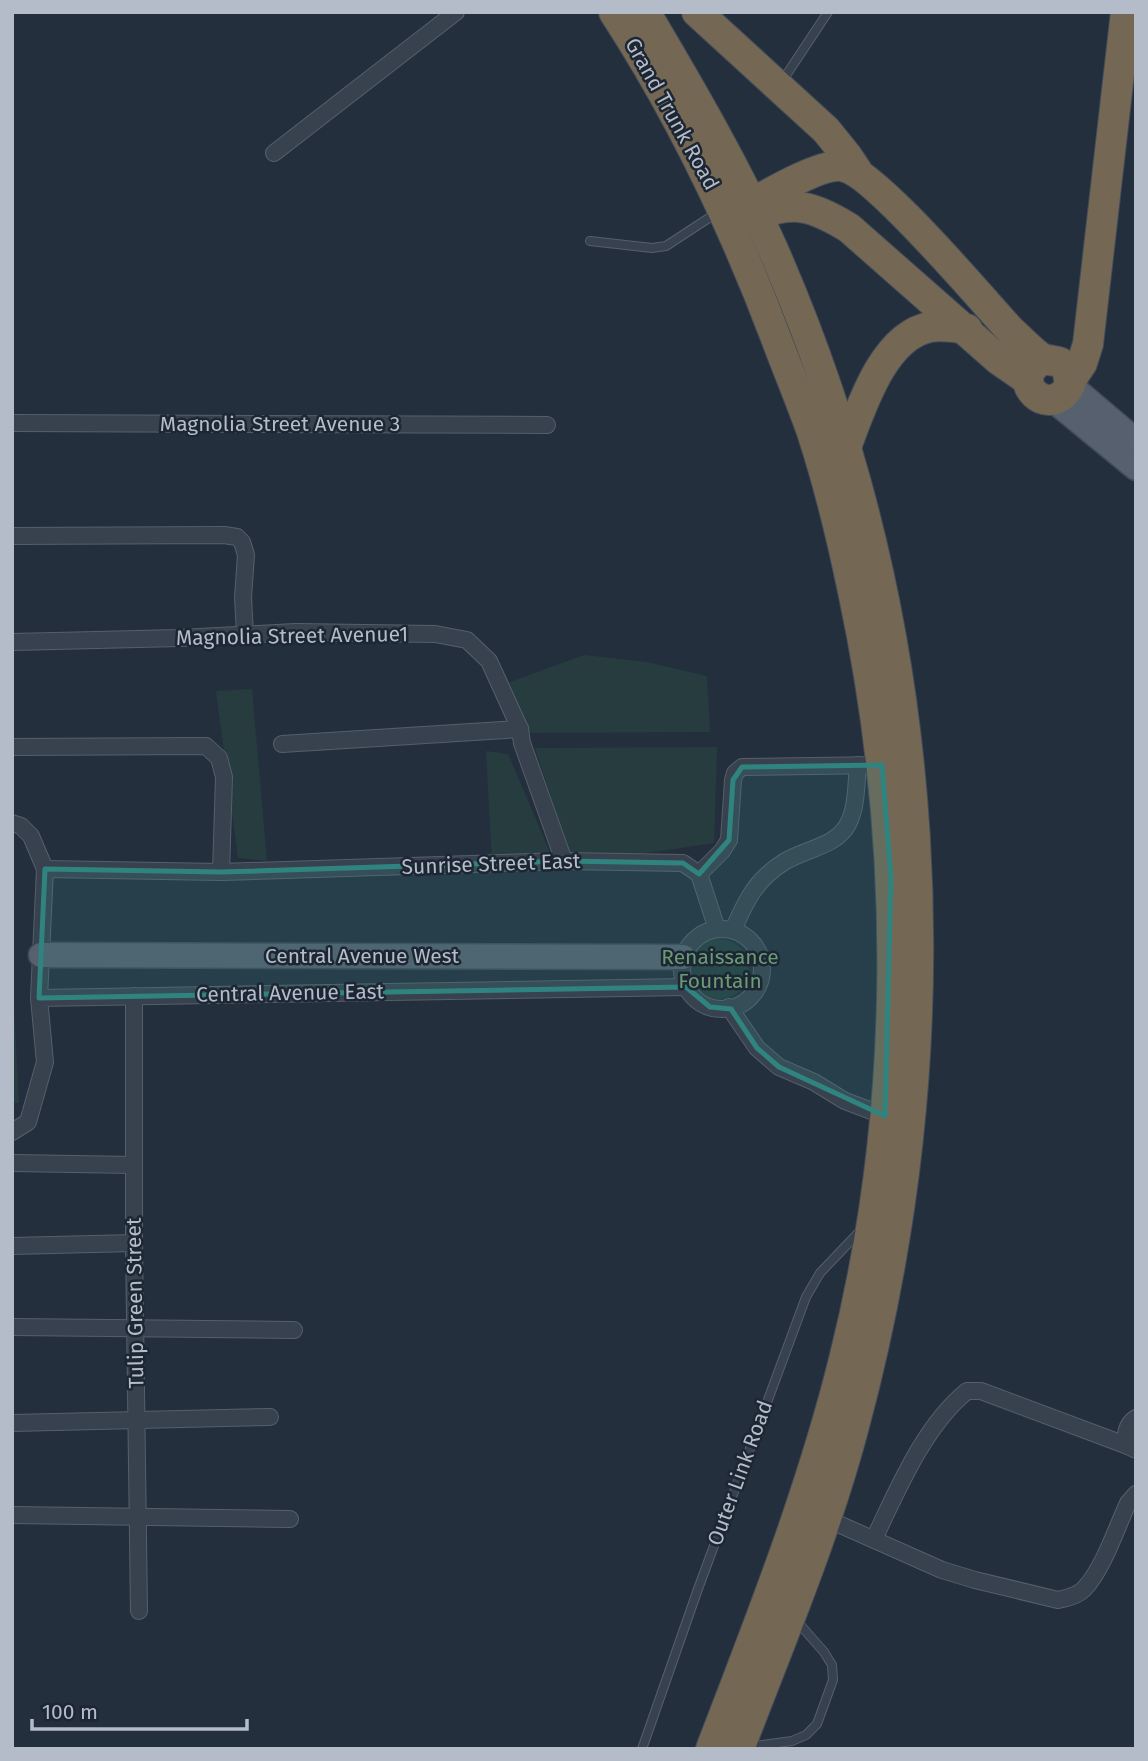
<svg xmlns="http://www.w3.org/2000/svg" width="1148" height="1761" font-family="'Fira Sans',sans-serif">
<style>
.green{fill:#263c3f}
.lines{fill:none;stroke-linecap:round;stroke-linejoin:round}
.lane-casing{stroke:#565f6c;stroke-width:10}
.street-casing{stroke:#565f6c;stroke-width:18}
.primary-casing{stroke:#414a57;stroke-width:27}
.highway-casing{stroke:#434c59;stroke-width:32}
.lane{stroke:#38414e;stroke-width:8}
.street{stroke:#38414e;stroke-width:16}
.primary{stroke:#56606e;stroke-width:24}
.highway{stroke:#746855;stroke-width:30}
.marked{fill:#308480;fill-opacity:0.2;stroke:#308480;stroke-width:5;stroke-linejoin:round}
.labels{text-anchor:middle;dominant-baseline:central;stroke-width:5;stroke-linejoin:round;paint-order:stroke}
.street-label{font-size:21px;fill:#b4bcc9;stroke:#1d2633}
.park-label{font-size:21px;fill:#6b9a76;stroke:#1d2633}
</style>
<rect width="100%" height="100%" fill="#242f3e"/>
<!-- green -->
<g class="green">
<polygon points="584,655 647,662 707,676 710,732 508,733 507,683"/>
<polygon points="252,689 267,861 238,858 216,691"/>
<polygon points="717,747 714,843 573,864 535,748"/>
<polygon points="486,751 508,754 553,859 492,863"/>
<circle cx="719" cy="969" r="30"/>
<polygon points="12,968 19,1103 12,1103"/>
</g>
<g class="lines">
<defs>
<g id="lane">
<polyline points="781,83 828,12"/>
<polyline points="590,241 652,248 666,246 718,212"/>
<polyline points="747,1747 792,1741 806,1735 817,1724 833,1680 832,1665 824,1652 795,1619"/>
<polyline points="642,1749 698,1589 806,1297 820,1273 861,1230"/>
</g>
<g id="street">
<polyline points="274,153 456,12"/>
<polyline points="12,423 547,425"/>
<polyline points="12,536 224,535 237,537 242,542 246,555 243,597 245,635"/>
<polyline points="12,642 180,638 295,632 435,634 467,640 489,661 520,729"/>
<polyline points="282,744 520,729 522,743 564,861"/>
<polyline points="12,747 206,746 219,758 224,777 221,872 564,861 683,863 699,874 717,929"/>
<polyline points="12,823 21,826 31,836 45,869 39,998"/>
<polyline points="45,869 221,872"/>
<polyline points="699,874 722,851 729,840 733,780 735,773 742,767 882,765"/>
<circle cx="722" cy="969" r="40"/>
<path d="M733 930C746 901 755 880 784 862 804 849 836 847 848 824 857 807 856 784 858 765"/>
<polyline points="134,996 134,1243 139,1611"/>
<polyline points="729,1007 757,1048 779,1067 814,1082 845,1101 885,1116"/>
<polyline points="12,1132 28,1122 45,1062 39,998 686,987"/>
<polyline points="12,1163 134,1165"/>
<polyline points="12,1246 134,1243"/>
<polyline points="12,1327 294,1330"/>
<polyline points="12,1423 270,1417"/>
<path d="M1134 1449 1128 1446C1124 1436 1126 1424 1136 1418"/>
<polyline points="12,1515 290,1519"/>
<path d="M825 1518 942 1570 975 1580 1058 1600C1067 1598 1077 1596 1084 1589 1103 1569 1116 1529 1128 1503L1136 1494"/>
<path d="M874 1539C898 1489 924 1426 967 1391H981L1128 1446"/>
</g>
<g id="primary">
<polyline points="1070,385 1136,441"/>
<polyline points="1053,400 1136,468"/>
<polyline points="41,955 683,957"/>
</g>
<g id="highway">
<path d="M614 12C681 115 733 224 776 338 788 370 801 401 812 432 829 484 842 538 853 591 907 843 907 1109 844 1360 811 1493 760 1621 711 1749"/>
<path d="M645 12C693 93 741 175 778 261 937 631 958 1035 855 1422 826 1534 780 1641 739 1749"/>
<polyline points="697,12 826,130 847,156 857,171"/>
<path d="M734 213C757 201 817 164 840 166 872 168 983 301 1011 331 1018 337 1036 356 1044 359 1054 362 1059 359 1067 368L1070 385C1050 423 1004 379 1044 359"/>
<path d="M756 216C793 199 815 207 849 228L999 360 1028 380"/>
<polyline points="1070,381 1082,363 1088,344 1126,12"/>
<path d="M846 447C861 408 883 336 930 327 942 325 954 327 967 329"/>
</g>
</defs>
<!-- lane casing -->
<use href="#lane" class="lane-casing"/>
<!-- street casing -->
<use href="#street" class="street-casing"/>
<!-- primary casing -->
<use href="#primary" class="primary-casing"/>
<!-- highway casing -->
<use href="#highway" class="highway-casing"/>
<!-- lane -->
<use href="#lane" class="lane"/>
<!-- street -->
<use href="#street" class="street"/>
<!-- primary -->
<use href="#primary" class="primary"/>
<!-- highway -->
<use href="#highway" class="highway"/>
</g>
<!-- marked area -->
<path class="marked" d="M882 765 891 878 885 1116 779 1067 757 1048 731 1009 710 1007 686 987 39 998 45 869 221 872 564 861 683 863 699 874 729 840 733 780 742 767Z"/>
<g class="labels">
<!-- street labels -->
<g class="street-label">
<text transform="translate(672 114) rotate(61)">Grand Trunk Road</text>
<text x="280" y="424">Magnolia Street Avenue 3</text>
<text transform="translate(292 636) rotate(-1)">Magnolia Street Avenue1</text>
<text transform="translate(491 864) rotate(-2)">Sunrise Street East</text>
<text x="362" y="956">Central Avenue West</text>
<text transform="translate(290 993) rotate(-1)">Central Avenue East</text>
<text transform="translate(135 1303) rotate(-91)">Tulip Green Street</text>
<text transform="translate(740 1473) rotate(-70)">Outer Link Road</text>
</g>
<!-- park labels -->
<g class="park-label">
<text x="720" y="957">Renaissance<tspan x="720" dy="24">Fountain</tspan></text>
</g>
</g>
<!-- border -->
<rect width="1148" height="1761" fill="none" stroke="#b4bcc9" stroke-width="28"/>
<!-- scale -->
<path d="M32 1719v10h215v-10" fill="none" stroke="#b4bcc9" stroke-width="3.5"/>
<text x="42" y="1719" font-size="21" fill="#b4bcc9" stroke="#1d2633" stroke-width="5" paint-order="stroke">100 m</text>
</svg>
